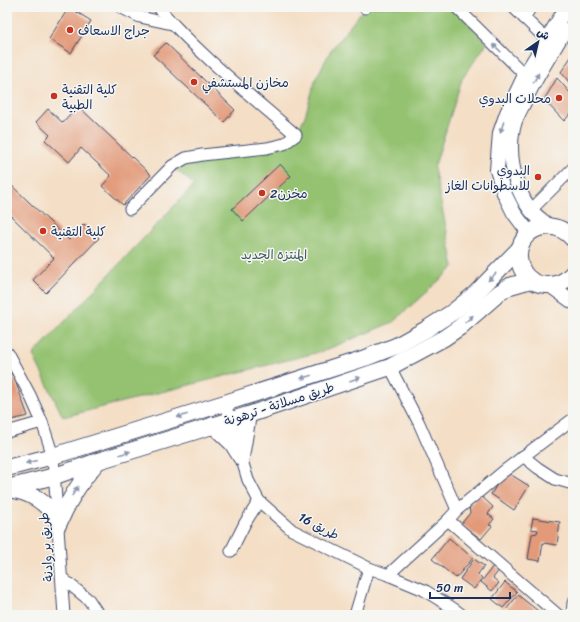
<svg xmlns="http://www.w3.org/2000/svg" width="580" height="622" font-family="Sriracha,'Playpen Sans Arabic',sans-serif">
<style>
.green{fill:#94c271;stroke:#587868}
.building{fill:#e29a79}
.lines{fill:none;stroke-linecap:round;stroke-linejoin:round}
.minor-casing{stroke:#3c496d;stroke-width:13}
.major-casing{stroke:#3c496d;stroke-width:16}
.highway-casing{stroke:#3c496d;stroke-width:18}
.minor{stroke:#fff;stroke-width:11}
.major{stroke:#fff;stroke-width:14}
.highway{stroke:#fff;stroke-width:16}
.oneway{fill:#8d97ae}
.poi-dot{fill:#c8321e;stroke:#f6f6f2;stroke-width:1.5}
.labels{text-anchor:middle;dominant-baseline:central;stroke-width:3;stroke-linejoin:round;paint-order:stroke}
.poi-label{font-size:13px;fill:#1b2f5e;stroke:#f6f6f2;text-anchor:start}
.park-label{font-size:13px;fill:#3f5b64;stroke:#f6f6f2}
.street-label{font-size:13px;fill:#1b2f5e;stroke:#f6f6f2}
</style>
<rect width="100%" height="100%" fill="#f6f6f2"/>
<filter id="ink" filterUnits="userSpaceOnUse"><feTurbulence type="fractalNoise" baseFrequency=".025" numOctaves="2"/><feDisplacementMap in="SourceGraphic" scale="8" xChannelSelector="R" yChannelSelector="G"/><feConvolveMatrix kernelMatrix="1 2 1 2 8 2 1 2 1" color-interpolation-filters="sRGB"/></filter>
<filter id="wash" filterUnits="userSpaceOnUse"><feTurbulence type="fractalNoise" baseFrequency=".012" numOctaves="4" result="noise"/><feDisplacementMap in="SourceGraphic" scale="16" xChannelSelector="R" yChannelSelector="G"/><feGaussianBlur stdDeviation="0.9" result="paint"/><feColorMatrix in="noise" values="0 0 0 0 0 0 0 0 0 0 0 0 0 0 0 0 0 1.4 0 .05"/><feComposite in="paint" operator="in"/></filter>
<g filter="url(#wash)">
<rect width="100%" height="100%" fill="#f4dec5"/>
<!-- green -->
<polygon class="green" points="365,7 453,7 487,43 462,79 434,168 454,267 393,322 323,351 63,417 33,355 194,185 172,166 248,150 296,135 305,116 316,78 331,50"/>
<g id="blocks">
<!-- building -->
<g class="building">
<polygon points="69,7 91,21 71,53 49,39"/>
<polygon points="166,43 235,110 224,122 153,55"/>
<polygon points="573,54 573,87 561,72"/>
<polygon points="557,78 573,96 573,111 564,121 544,100"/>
<polygon points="78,106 151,175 123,205 102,186 111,176 81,148 69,162 45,140 50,135 36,122 48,109 63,123"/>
<polygon points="280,164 291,176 243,221 232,209"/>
<polygon points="9,183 69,240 84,224 99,238 46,293 33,280 54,258 7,212 7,185"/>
<polygon points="7,371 13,375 28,416 7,421"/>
<polygon points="504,474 508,476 510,474 529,486 514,510 491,494"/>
<polygon points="479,494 493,507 488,514 494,519 489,525 492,526 481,539 461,524 470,513 469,506"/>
<polygon points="533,518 560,522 557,545 543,543 540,561 528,559 532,534 537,533 538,530 531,529"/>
<polygon points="449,538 473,558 456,578 432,559"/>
<polygon points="474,559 484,566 478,574 482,578 474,589 460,579"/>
<polygon points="494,565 500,569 493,578 499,583 492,591 481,582"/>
<polygon points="505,582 517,592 503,608 492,599"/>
<polygon points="518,595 543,615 502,615"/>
</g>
</g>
</g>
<g filter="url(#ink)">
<use href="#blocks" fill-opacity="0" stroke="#3c496d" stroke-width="1"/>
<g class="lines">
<defs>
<g id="minor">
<polyline points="120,7 140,17 172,24"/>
<polyline points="364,7 365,8"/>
<polyline points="456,7 525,75"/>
<polyline points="513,7 547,40"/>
<polyline points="524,18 531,7"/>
<path d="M130 209 172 166 186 158 202 155 267 148 284 144 296 135C249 94 199 55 158 7"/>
<polyline points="531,210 573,168"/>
<polyline points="7,352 30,395 42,422 53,456 64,615"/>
<polyline points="390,367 419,423 457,510"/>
<polyline points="225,403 241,457 248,480 259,501 292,530 369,568 388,575 424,590 454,609 462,615"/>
<polyline points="7,432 42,422"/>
<polyline points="523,456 538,468 555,479 573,484"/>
<polyline points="448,520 558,615"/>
<polyline points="231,551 245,523 259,501"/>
<polyline points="388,575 448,520 457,510 504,471 573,419"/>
<polyline points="62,578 89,600 99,615"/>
<polyline points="355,615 369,568"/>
<polyline points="572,615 573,603"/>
</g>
<g id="major">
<path d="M549 226C543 221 535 216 530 209 513 187 506 148 515 121 518 113 523 105 527 96 538 73 552 52 565 30"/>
<polyline points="529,233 514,213 504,193 497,170 500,133 507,113 525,75 567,7"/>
<polyline points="551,286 573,302"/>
</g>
<g id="highway">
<path d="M573 239C565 230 556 225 543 227 509 233 512 283 546 285 558 286 566 281 573 273"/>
<polyline points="213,425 232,443 241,457"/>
<polyline points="241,457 248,415"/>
<polyline points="7,468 53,456 225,403 365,358 396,346 425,330 453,312 475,294 519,249"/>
<polyline points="7,488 55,476 98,461 248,415 390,367 444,338 460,327 499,293 510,286 531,280"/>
<path d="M9 489C31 492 44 501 58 519"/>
<path d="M58 525C69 499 80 482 98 461"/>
</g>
</defs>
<!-- minor casing -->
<use href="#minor" class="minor-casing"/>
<!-- major casing -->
<use href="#major" class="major-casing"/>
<!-- highway casing -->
<use href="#highway" class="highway-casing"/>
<!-- minor -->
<use href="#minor" class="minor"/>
<!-- major -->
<use href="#major" class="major"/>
<!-- highway -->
<use href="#highway" class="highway"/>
</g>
<!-- one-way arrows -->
<defs><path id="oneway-solid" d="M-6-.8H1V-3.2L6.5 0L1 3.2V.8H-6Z"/></defs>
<g class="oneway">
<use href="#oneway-solid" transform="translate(497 48) rotate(-136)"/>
<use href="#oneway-solid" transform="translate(536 78) rotate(-61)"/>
<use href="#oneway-solid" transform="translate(502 127) rotate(109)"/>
<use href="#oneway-solid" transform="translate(492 277) rotate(135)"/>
<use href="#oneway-solid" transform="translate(469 319) rotate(-42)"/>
<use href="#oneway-solid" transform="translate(306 377) rotate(162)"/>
<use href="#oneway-solid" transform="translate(355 379) rotate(-19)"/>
<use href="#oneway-solid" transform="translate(182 416) rotate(163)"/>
<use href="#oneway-solid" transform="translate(125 453) rotate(-17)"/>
<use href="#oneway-solid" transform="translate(31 462) rotate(166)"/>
<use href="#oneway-solid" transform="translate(75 491) rotate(-58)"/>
</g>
</g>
<!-- markers -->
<g class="poi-dot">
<circle cx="70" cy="30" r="4"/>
<circle cx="194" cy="82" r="4"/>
<circle cx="54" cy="96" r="4"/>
<circle cx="559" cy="98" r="4"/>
<circle cx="538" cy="177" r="4"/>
<circle cx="262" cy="193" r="4"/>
<circle cx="43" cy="231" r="4"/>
</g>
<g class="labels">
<!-- poi labels -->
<g class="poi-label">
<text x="78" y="30">جراج الاسعاف</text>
<text x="202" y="82">مخازن المستشفي</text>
<text x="62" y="89">كلية التقنية<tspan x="62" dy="15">الطبية</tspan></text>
<text x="551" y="98" text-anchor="end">محلات البدوي</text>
<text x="530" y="170" text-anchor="end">البدوي<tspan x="530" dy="15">للاسطوانات الغاز</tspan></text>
<text x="270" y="193">مخزن2</text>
<text x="51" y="231">كلية التقنية</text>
</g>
<!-- park labels -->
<g class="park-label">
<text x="274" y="254">المنتزه الجديد</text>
</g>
<!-- street labels -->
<g class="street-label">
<text transform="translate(279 404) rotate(-18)">طريق مسلاتة - ترهونة</text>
<text transform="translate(319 526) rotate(28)">طريق 16</text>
<text transform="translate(46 547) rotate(-94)">طريق بر وادنة</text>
</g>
</g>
<!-- margin -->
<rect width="580" height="622" fill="none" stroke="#f6f6f2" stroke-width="24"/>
<!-- north arrow -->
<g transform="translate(538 42) rotate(34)" stroke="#f6f6f2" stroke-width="3" paint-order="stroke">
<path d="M0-3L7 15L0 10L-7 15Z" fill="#1b2f5e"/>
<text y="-6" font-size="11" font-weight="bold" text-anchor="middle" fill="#1b2f5e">ش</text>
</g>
<!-- scale -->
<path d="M430 592v6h80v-6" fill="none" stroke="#1b2f5e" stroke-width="2"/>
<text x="436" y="592" font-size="12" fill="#1b2f5e" stroke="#f6f6f2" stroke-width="3" paint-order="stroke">50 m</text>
</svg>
